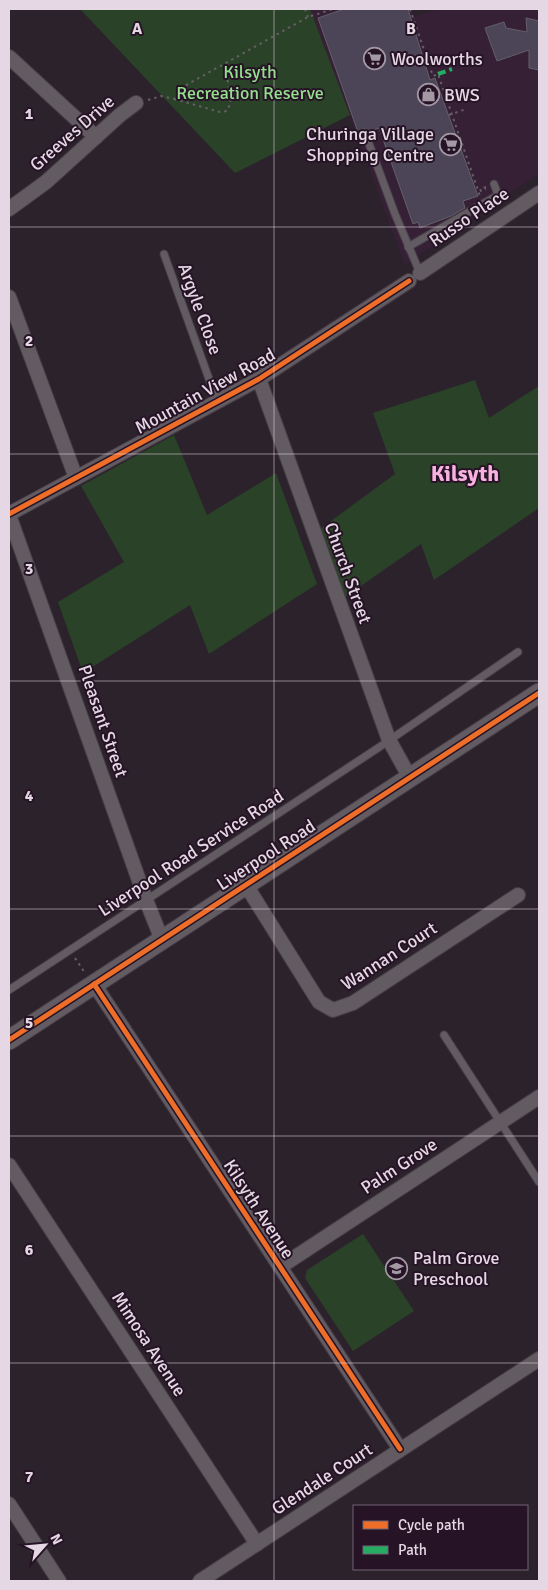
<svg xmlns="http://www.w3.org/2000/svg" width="548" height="1590" font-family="Signika,sans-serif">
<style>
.built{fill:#362036}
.green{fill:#2a4228}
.building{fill:#4c4557;stroke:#645f69}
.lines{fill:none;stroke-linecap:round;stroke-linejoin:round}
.service-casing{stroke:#463d46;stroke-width:9}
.minor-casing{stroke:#463d46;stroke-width:16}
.secondary-casing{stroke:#463d46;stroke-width:21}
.path{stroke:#665e65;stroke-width:2;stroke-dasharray:2.5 4;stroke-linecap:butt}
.service{stroke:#635b62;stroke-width:7}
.minor{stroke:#635b62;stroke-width:14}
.secondary{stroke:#635b62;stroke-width:19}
.quiet{stroke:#26ab63;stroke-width:4;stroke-dasharray:8 4;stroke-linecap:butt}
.cycleway-casing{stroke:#261426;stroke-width:8}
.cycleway{stroke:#ee6e29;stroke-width:5}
.grid{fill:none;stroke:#e5d8e4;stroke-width:1;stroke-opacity:0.55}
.labels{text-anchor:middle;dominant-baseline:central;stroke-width:4;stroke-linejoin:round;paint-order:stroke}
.poi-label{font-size:18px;fill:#e5d8e4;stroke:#261426;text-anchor:start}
.park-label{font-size:18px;fill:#94df8d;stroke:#261426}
.street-label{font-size:18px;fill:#e5d8e4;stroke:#261426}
.district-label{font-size:22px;font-weight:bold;fill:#f8b2e0;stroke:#261426}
.grid-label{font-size:16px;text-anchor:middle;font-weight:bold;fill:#e5d8e4;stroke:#261426;stroke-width:4;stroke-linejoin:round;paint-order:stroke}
</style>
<rect width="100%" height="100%" fill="#2c222c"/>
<!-- built -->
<polygon class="built" points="310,9 412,9 415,17 439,9 539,9 539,173 405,265"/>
<!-- green -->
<g class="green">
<polygon points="80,9 310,9 350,115 235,173"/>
<polygon points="475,380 489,418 539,386 539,508 434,580 421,544 345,597 320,529 395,474 373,413"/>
<polygon points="174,435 207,515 276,473 317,584 209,654 190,605 83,673 58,602 124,562 81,486"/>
<polygon points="363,1234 414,1311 353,1351 305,1278 307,1270"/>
</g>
<!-- building -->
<g class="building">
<polygon points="344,9 408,9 430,80 435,78 478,196 463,201 465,208 451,216 420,228 418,222 413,224 379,128 370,131 364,128 359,135 318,18"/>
<polygon points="526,18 539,21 539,70 529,68 529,50 497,61 485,28 504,22 506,28 527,32"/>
</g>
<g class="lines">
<defs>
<g id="service">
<polyline points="365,133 395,214 420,273"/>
<polyline points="408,247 498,195 494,184"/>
<polyline points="164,254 217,401"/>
<polyline points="9,990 378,748 518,652"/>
<polyline points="444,1035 539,1182"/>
</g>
<g id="minor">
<polyline points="9,57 96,137"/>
<polyline points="9,209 46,182 120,115 136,103"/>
<polyline points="420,273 539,193"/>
<polyline points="9,297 76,478"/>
<polyline points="259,379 389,740 409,776"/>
<polyline points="9,514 259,379 409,281"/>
<polyline points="9,515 146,900 162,940"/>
<polyline points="246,885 319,1002 333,1010 353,1003 518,895"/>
<polyline points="94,984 400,1449"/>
<polyline points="9,1165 257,1544"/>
<polyline points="280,1267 539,1097"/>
<polyline points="9,1504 59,1581"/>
<polyline points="200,1581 539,1359"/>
</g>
<polyline id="secondary" points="9,1040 539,693"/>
</defs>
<!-- service casing -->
<use href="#service" class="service-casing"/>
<!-- minor casing -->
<use href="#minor" class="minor-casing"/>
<!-- secondary casing -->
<use href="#secondary" class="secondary-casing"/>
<!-- path -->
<g class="path">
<polyline points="305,9 308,17"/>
<polyline points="410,9 433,76 438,74 480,196"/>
<polyline points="174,99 220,112 227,111 231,102 225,64"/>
<polyline points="148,100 161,96 174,99 181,88 308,17 333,9"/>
<polyline points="449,115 466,109"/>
<polyline points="486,187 480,189 481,191 486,189"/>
<polyline points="75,958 85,973"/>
</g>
<!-- service -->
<use href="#service" class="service"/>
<!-- minor -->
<use href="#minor" class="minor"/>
<!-- secondary -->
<use href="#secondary" class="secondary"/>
<!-- quiet -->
<polyline class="quiet" points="438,74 452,69"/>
<defs>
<g id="cycleway">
<polyline points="9,514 259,379 409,281"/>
<polyline points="94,984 400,1449"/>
<polyline points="9,1040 539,693"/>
</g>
</defs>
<!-- cycleway casing -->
<use href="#cycleway" class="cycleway-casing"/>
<!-- cycleway -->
<use href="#cycleway" class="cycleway"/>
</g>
<!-- grid -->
<path class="grid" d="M274 9V1581M9 227H539M9 454H539M9 681H539M9 909H539M9 1136H539M9 1363H539"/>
<!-- icons -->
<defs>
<symbol id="supermarket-ring" viewBox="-11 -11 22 22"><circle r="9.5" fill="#261426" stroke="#a498a4" stroke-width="1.5"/><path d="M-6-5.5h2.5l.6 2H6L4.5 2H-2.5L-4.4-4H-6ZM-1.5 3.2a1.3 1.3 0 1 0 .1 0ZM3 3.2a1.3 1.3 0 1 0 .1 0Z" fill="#a498a4"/></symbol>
<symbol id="shop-ring" viewBox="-11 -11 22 22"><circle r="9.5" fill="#261426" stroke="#a498a4" stroke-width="1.5"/><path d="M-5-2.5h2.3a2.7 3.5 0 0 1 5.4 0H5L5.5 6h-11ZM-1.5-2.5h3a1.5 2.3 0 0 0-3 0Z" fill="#a498a4"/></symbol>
<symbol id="school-ring" viewBox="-11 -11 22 22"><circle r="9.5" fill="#261426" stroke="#a498a4" stroke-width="1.5"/><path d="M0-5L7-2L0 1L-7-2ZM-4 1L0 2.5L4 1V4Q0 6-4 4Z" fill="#a498a4"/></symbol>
</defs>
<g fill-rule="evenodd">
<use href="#supermarket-ring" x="362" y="46" width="25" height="25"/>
<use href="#shop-ring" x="416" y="82" width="25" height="25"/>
<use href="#supermarket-ring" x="438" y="132" width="25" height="25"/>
<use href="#school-ring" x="384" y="1256" width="25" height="25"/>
</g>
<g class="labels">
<!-- poi labels -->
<g class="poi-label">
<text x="391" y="59">Woolworths</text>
<text x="444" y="95">BWS</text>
<text x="434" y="134" text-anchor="end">Churinga Village<tspan x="434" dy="21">Shopping Centre</tspan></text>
<text x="413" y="1258">Palm Grove<tspan x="413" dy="21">Preschool</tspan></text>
</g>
<!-- park labels -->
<g class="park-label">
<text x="250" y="72">Kilsyth<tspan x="250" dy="21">Recreation Reserve</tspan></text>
</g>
<!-- street labels -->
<g class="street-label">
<text transform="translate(72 133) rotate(-41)">Greeves Drive</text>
<text transform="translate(469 217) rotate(-34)">Russo Place</text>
<text transform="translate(200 309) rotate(70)">Argyle Close</text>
<text transform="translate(205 391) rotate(-29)">Mountain View Road</text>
<text transform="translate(348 573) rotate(70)">Church Street</text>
<text transform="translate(103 721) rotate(71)">Pleasant Street</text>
<text transform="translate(191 853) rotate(-33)">Liverpool Road Service Road</text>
<text transform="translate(266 855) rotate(-33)">Liverpool Road</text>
<text transform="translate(389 956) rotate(-33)">Wannan Court</text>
<text transform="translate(399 1166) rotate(-33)">Palm Grove</text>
<text transform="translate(259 1209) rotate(57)">Kilsyth Avenue</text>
<text transform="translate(149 1344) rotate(57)">Mimosa Avenue</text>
<text transform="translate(322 1479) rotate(-33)">Glendale Court</text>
</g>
<!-- district labels -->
<g class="district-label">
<text x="465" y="473">Kilsyth</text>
</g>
</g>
<g class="grid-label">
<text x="137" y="34">A</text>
<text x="411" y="34">B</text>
<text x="29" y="119">1</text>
<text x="29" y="346">2</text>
<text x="29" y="574">3</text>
<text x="29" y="801">4</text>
<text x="29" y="1028">5</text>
<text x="29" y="1255">6</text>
<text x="29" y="1482">7</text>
</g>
<!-- border -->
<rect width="548" height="1590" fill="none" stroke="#e5d8e4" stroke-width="20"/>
<!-- legend -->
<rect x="353" y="1505" width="175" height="65" fill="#261426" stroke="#726272"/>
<rect x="363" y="1521" width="25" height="8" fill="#ee6e29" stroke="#726272"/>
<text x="398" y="1530" font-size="15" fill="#e5d8e4">Cycle path</text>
<rect x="363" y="1546" width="25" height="8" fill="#26ab63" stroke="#726272"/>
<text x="398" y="1555" font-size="15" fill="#e5d8e4">Path</text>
<!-- north arrow -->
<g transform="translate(45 1545) rotate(63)" stroke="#261426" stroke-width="4" paint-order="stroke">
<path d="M0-4L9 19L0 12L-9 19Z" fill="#e5d8e4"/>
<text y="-8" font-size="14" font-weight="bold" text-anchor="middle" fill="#e5d8e4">N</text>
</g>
</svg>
